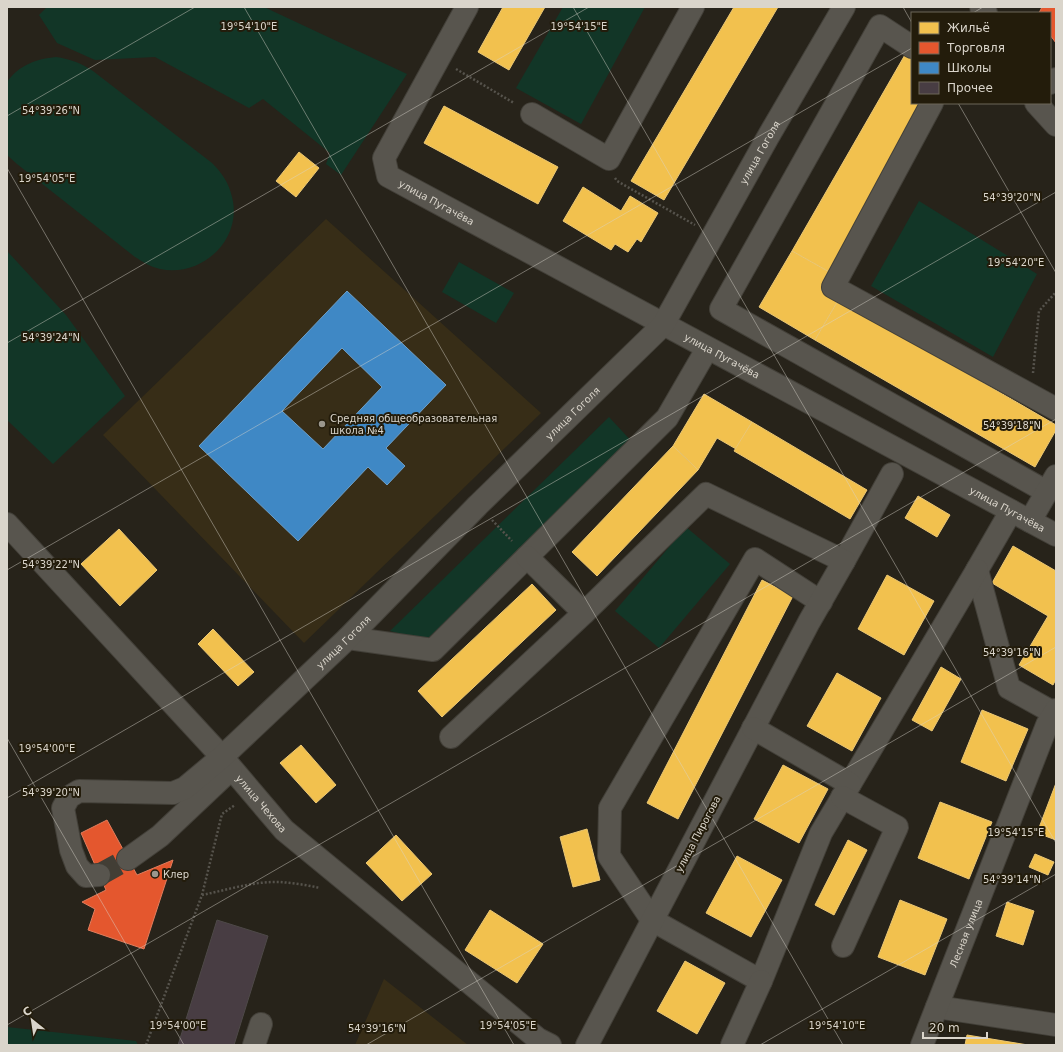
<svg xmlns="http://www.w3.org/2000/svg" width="1063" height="1052" font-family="'DejaVu Sans',sans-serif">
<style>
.built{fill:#372d17}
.green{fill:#123627}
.homes{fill:#f2c14e;stroke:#ebc774}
.shops{fill:#e4572e;stroke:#e17d5d}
.schools{fill:#3f88c5;stroke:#6e9fc7;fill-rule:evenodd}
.building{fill:#483d43;stroke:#4e4948}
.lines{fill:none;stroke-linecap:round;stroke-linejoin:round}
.minor-tunnel{stroke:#423e35;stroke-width:22;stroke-dasharray:22 11;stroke-linecap:butt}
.minor-casing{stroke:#434039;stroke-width:24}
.path{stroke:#56534c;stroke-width:2.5;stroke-dasharray:2 2;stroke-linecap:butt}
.minor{stroke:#58554e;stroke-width:22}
.ticks{fill:none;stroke:#dad5cb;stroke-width:1;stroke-opacity:0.45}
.poi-dot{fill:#9b978d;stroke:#231c0b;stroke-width:1.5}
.labels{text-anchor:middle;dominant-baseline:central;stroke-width:4;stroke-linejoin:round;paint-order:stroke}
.street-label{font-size:10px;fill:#dad5cb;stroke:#231c0b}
.poi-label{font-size:10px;fill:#dad5cb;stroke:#231c0b;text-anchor:start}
.ticks-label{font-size:10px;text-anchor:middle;fill:#dad5cb;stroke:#231c0b;stroke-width:4;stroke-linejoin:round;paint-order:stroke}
</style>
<rect width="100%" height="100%" fill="#27231a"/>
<!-- built -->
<g class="built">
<polygon points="326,219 541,413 304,643 103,435"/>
<polygon points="384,979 468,1045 355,1045"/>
</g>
<!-- green -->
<g class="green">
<polygon points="47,7 264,7 407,74 341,175 326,164 330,153 263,99 249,108 155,57 95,60 57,43 39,15"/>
<polygon points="563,7 645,7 581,124 516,88"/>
<path d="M56 57C70 59 81 63 93 71L212 163C222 173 229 183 232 197 243 239 202 278 160 269 151 267 143 262 135 257L17 164 7 155V82C19 65 36 59 56 57Z"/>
<polygon points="919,201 1037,274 993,357 871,286"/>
<polygon points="7,251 66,315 125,396 53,464 7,420"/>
<polygon points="459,262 514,293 496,323 442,292"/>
<polygon points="609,417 635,445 426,640 390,631"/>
<polygon points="686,527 730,564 659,648 615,611"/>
<polygon points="7,1027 136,1041 138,1045 7,1045"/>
</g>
<!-- homes -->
<g class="homes">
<polygon points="503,7 545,7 509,70 478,52"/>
<polygon points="734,7 778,7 664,200 631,181"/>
<polygon points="906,53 912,57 912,103 929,103 831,273 792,251"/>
<polygon points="444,106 558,167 538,204 424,143"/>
<polygon points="299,152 319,168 296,197 276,181"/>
<polygon points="583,187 621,211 630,196 658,213 641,242 637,239 628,252 615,244 611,250 563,221"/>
<polygon points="792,251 831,273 821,290 839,299 815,340 759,307"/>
<polygon points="839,299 1056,425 1056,430 1035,467 815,340"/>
<polygon points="704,394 752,422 736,449 717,438 698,470 673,446"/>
<polygon points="752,422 867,490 850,519 734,451"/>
<polygon points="673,446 698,470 597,576 572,552"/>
<polygon points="918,496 950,515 937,537 905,518"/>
<polygon points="119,529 157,570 120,606 81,564"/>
<polygon points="1013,546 1056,571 1056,679 1053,685 1019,665 1048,616 992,583"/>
<polygon points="887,575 934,601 904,655 858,629"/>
<polygon points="762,580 793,596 678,819 647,803"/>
<polygon points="532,584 556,610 442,717 418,691"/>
<polygon points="213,629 254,672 238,686 198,644"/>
<polygon points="941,667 961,679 932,731 912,720"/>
<polygon points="837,673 881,698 852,751 807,726"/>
<polygon points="982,710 1028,729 1006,781 961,762"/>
<polygon points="301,745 336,785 316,803 280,763"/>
<polygon points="783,765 828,789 799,843 754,819"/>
<polygon points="1056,783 1056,840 1037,833"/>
<polygon points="940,802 992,822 969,879 918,858"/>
<polygon points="587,829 600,880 573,887 560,837"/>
<polygon points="396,835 432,874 402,901 366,863"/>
<polygon points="848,840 867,850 834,915 815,905"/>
<polygon points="1035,854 1054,862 1048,875 1029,867"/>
<polygon points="737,856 782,880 751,937 706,913"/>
<polygon points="900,900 947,919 925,975 878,957"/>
<polygon points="1007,902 1034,911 1023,945 996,936"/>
<polygon points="490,910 543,944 517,983 465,950"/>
<polygon points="685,961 725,983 697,1034 657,1011"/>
<polygon points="967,1035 1028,1045 965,1045"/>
</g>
<!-- shops -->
<g class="shops">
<polygon points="1042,7 1056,7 1056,43 1050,35 1050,13 1039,13"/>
<polygon points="107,820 137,875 173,860 144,949 88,930 95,909 82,902 106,890 81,833"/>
</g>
<!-- schools -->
<path class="schools" d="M347 291 446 385 386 448 405 466 387 485 368 467 298 541 199 446ZM342 348 382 387 323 449 282 411Z"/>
<!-- building -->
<polygon class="building" points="217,920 268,936 234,1045 178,1045"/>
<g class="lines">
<!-- minor-tunnel -->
<polyline class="minor-tunnel" points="99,875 128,859"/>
<defs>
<g id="minor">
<path id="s1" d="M467 7 384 158 388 176 1056 535"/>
<polyline points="981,7 986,13"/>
<polyline points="912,47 880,26 721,309 1047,492"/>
<polyline points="1050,83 1056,79"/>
<polyline points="932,103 833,287 1056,409"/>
<polyline points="1036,103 1056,125"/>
<polyline points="532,114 609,159 693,7"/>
<polyline points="1011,511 977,570 1009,688 1054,713"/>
<polyline points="1030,521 1056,476"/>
<path id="s2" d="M7 524 222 757 284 830 538 1039 550 1045"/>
<polyline points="844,561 892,474"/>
<polyline points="821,602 755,559 610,808 609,856 652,920 761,981 821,833 977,570"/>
<polyline points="584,613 706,494 844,561 809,622 587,1045"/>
<polyline points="348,638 433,650 667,418 707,349"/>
<polyline points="753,728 850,784"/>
<polyline points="451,737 584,613 527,557"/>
<polyline points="842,797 897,827 843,946"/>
<polyline points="128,859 160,836 231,769"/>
<path id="s3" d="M99 875 86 876 77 866 71 850 63 808 69 797 79 791 173 793 185 788 222 757 348 638 478 505 663 325 768 137 844 7"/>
<polyline points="937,1007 1056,1025"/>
<polyline points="254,1045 261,1024"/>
<polyline points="732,1045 761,981"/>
<path id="s4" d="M922 1045 1047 725 1056 710"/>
</g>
</defs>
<!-- minor casing -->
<use href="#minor" class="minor-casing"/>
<!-- path -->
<g class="path">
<polyline points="456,69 514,103"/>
<polyline points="615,178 617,181 695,225"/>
<polyline points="1033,373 1039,311 1056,292"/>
<polyline points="492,520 512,541"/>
<path d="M202 895C227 890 254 881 280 882 293 883 307 885 320 888"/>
<polyline points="146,1045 202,895 222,814 235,805"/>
</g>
<!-- minor -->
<use href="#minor" class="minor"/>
</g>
<!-- ticks -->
<path class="ticks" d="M244 7 843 1045M573 7 1056 843M903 7 912 23M973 13 983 7M958 103 1056 273M7 116 195 7M7 168 514 1045M7 343 589 7M7 570 912 48M7 738 184 1045M7 798 1056 192M7 1025 1056 419M366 1045 1056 647M760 1045 1056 874"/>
<!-- markers -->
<g class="poi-dot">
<circle cx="322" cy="424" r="4"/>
<circle cx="155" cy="874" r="4"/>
</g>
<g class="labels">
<!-- street labels -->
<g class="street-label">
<text stroke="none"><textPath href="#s3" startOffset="1081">улица Гоголя</textPath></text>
<text stroke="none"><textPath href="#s1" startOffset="246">улица Пугачёва</textPath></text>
<text stroke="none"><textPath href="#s1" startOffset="570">улица Пугачёва</textPath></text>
<text stroke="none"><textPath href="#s3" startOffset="757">улица Гоголя</textPath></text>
<text stroke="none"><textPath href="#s1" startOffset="894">улица Пугачёва</textPath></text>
<text stroke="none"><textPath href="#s3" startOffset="433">улица Гоголя</textPath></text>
<text stroke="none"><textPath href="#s2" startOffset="378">улица Чехова</textPath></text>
<text transform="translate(698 834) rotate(-62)">улица Пирогова</text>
<text stroke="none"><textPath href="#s4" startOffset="120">Лесная улица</textPath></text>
</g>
<!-- poi labels -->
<g class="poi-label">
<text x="330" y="418">Средняя общеобразовательная<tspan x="330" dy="12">школа №4</tspan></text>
<text x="163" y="874">Клер</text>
</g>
</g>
<g class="ticks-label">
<text x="249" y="30">19°54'10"E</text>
<text x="579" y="30">19°54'15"E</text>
<text x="51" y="114">54°39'26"N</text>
<text x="47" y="182">19°54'05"E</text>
<text x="1012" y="201">54°39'20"N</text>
<text x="1016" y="266">19°54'20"E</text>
<text x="51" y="341">54°39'24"N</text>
<text x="1012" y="429">54°39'18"N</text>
<text x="51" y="568">54°39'22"N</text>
<text x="1012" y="656">54°39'16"N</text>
<text x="47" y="752">19°54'00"E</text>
<text x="51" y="796">54°39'20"N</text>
<text x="1016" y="836">19°54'15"E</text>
<text x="1012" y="883">54°39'14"N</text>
<text x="178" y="1029">19°54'00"E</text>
<text x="508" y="1029">19°54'05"E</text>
<text x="837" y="1029">19°54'10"E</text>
<text x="377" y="1032">54°39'16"N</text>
</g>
<!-- border -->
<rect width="1063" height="1052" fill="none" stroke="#dad5cb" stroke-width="16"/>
<!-- legend -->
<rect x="911" y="12" width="140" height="92" fill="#231c0b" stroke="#6c6658"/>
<rect x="919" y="22" width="20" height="12" fill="#f2c14e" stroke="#6c6658"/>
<text x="947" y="32" font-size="12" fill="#dad5cb">Жильё</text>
<rect x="919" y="42" width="20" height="12" fill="#e4572e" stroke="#6c6658"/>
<text x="947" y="52" font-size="12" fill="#dad5cb">Торговля</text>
<rect x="919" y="62" width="20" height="12" fill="#3f88c5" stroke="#6c6658"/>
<text x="947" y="72" font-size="12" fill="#dad5cb">Школы</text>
<rect x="919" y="82" width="20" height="12" fill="#483d43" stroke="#6c6658"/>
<text x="947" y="92" font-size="12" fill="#dad5cb">Прочее</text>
<!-- north arrow -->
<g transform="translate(32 1020) rotate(330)" stroke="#231c0b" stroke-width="3" paint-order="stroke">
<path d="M0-3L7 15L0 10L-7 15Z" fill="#dad5cb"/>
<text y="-6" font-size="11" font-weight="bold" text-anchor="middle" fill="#dad5cb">С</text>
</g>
<!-- scale -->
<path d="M923 1032v6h64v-6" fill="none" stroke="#dad5cb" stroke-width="2"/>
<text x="929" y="1032" font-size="12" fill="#dad5cb" stroke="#231c0b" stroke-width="3" paint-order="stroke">20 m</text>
</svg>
